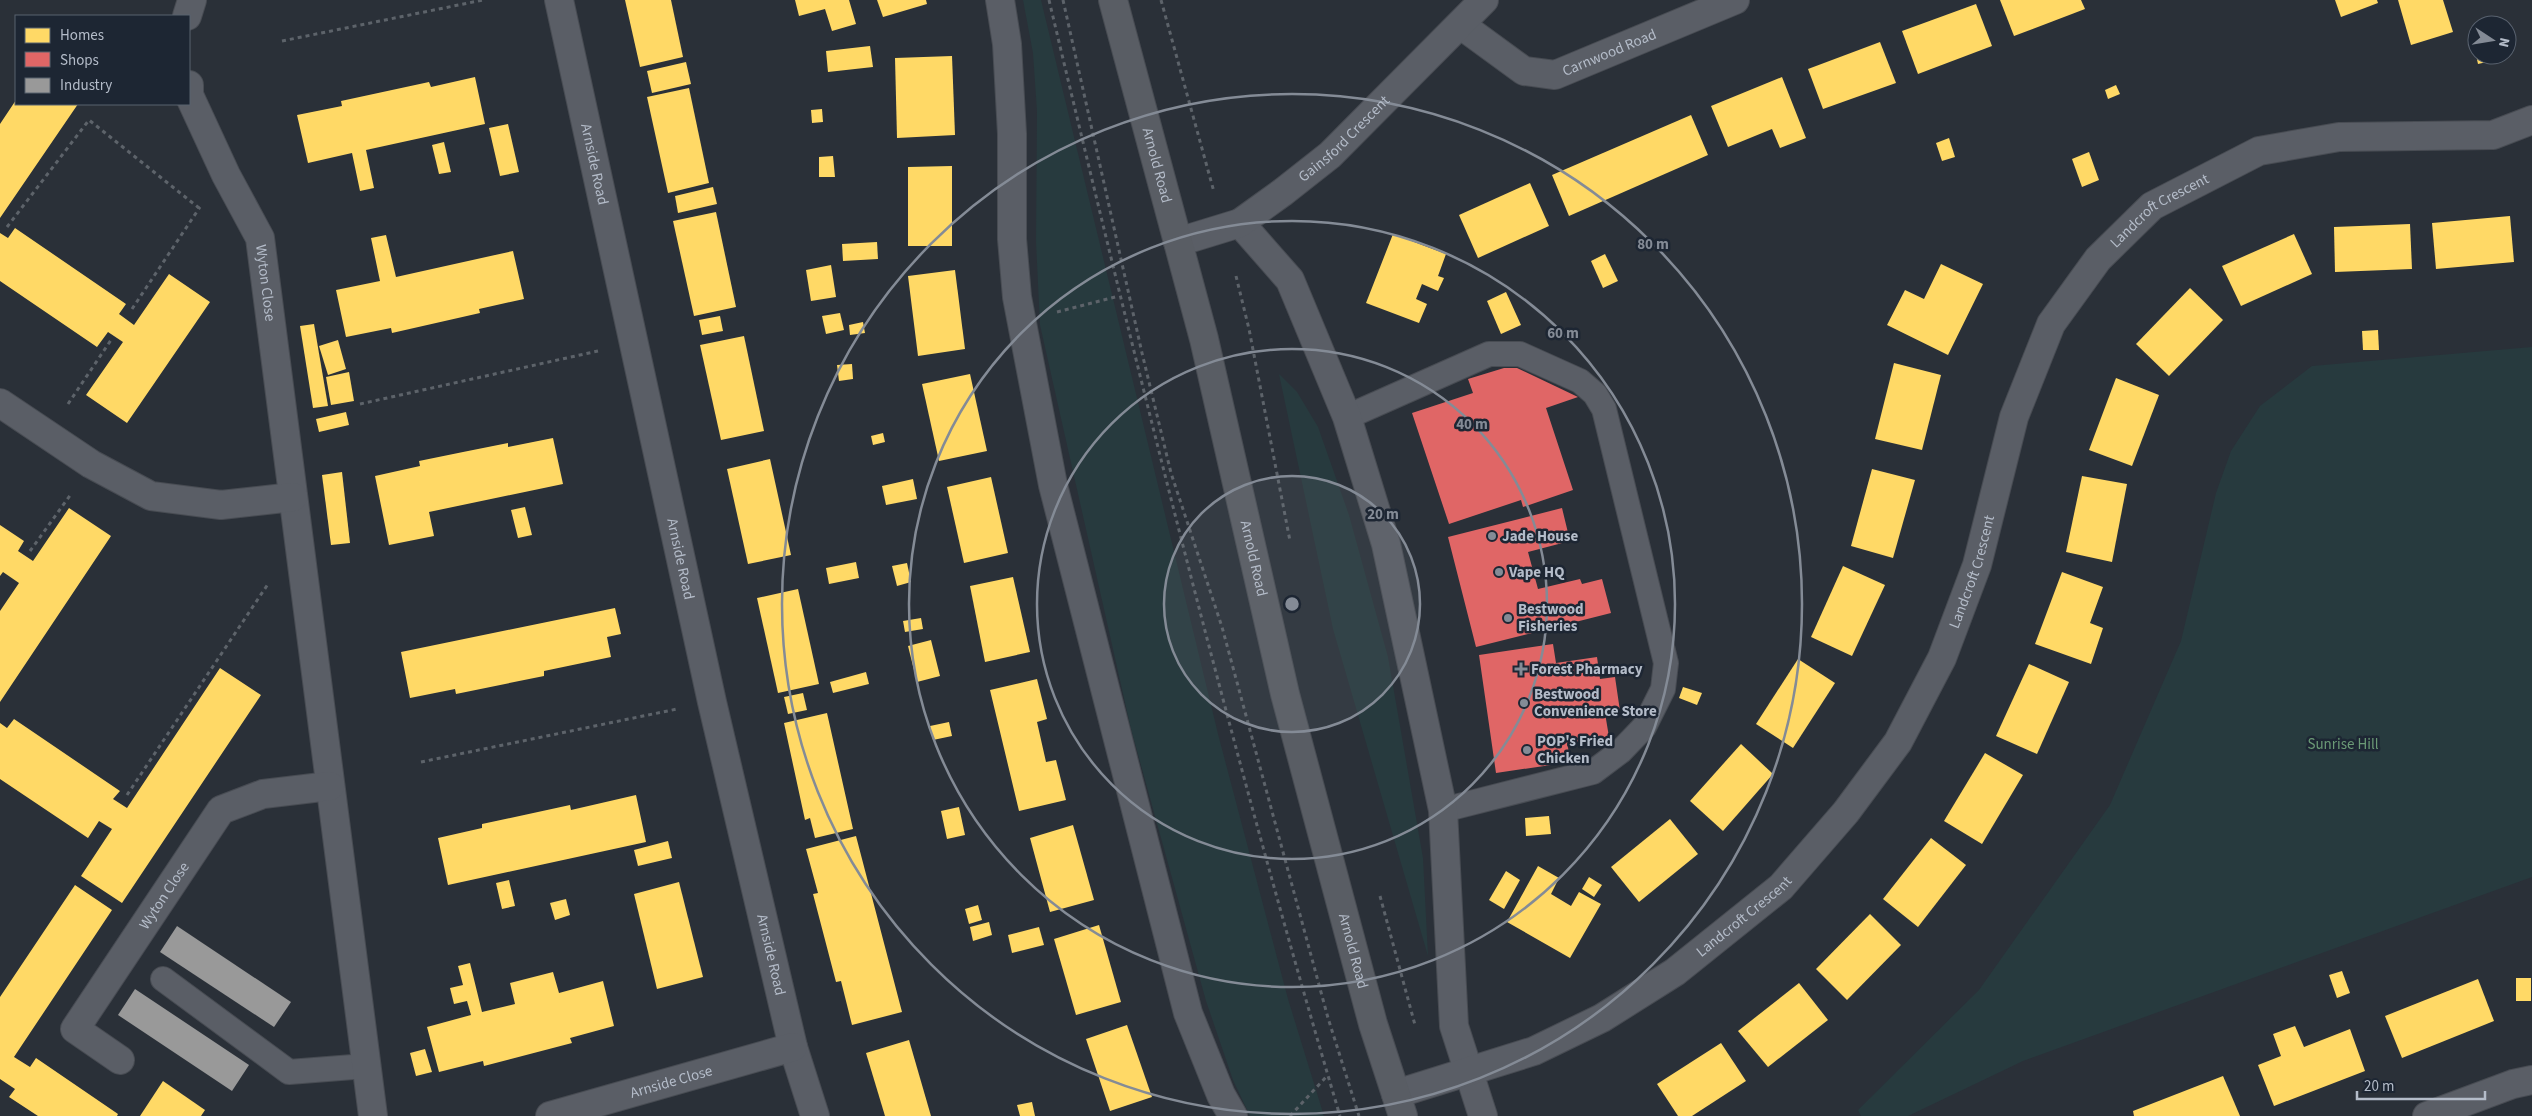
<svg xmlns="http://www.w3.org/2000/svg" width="2532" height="1116" font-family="'Source Sans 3',sans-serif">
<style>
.green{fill:#273a3e}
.homes{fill:#ffd966}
.shops{fill:#e06666}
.industry{fill:#999}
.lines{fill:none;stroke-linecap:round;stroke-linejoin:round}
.service-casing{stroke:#484c53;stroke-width:26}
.minor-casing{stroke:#484c53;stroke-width:30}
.tertiary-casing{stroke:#484c53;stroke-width:30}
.secondary-casing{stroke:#484c53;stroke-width:30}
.path{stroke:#5d636a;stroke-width:3;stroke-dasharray:4 4;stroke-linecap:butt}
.service{stroke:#5a5e66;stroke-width:24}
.minor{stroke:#5a5e66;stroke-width:28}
.tertiary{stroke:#5a5e66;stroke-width:28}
.secondary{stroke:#595d64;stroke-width:28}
.ring{fill:none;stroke:#848b96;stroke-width:2.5}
.poi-dot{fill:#848b96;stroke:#1d2633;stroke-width:2}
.labels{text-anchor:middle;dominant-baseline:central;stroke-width:5;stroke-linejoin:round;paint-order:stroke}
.street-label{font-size:15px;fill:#b4bcc9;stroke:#1d2633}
.poi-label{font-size:15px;font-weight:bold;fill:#b4bcc9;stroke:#1d2633;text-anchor:start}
.park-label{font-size:15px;fill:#6b9a76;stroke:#1d2633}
.centre{fill:#848b96;stroke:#1d2633;stroke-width:2.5}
.ring-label{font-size:15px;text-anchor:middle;font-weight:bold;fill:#848b96;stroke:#1d2633;stroke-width:5;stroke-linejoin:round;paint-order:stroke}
</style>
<rect width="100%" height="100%" fill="#2a3038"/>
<!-- green -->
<g class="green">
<polygon points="1023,0 1041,0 1218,734 1288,999 1324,1116 1250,1116 1233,1080 1206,1001 1131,729 1040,325 1036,242 1037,111 1033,53"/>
<polygon points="2532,347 2532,877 2023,1061 1908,1116 1861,1116 1858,1110 1979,990 2110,805 2181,641 2216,493 2231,451 2260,406 2312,366"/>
<polygon points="1279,374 1297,392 1318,427 1349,515 1388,657 1423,858 1428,956 1333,629"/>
</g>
<!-- homes -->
<g class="homes">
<polygon points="625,0 671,0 683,57 640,67"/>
<polygon points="795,0 849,0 856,24 832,31 825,9 799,16"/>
<polygon points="877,0 926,0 927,4 883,17"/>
<polygon points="2000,0 2081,0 2085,9 2014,36"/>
<polygon points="2335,0 2377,0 2378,3 2341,17"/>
<polygon points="2398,0 2443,0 2453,32 2411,45"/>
<polygon points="1976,4 1992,46 1918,74 1902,31"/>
<polygon points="2477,41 2477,55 2499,55 2500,59 2478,64 2473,42"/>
<polygon points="1880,42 1896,83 1823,109 1808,69"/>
<polygon points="870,46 873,67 828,72 826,51"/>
<polygon points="952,56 955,135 897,138 895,58"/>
<polygon points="686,62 691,84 652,93 647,71"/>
<polygon points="475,77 485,124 366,150 374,188 360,191 352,153 308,163 297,115 342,106 341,101 429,82 431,87"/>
<polygon points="1782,77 1806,138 1780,148 1772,129 1728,147 1711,106"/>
<polygon points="2116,85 2120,94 2108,99 2105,90"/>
<polygon points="689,88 709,183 668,193 647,97"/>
<polygon points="16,100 16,104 78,104 0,218 0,124"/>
<polygon points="822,109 823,122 812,123 811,110"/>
<polygon points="1691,115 1708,155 1569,216 1552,175"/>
<polygon points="508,124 519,172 500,176 489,128"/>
<polygon points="1949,138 1955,157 1942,161 1936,143"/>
<polygon points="444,142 451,172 439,174 432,145"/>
<polygon points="2089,152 2099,180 2082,187 2072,159"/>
<polygon points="833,156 835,177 819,177 819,157"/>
<polygon points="952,166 952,246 908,246 908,167"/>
<polygon points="1530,183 1549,226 1478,258 1459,215"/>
<polygon points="713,187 717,204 678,213 675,196"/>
<polygon points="716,212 736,307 694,316 673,221"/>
<polygon points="2510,216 2514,262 2436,269 2432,223"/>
<polygon points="2410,224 2412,269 2335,272 2334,227"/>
<polygon points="15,228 126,304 119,314 134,325 169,274 210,302 127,423 86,395 123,342 108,332 97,347 0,281 0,233 8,238"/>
<polygon points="1393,234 1446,254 1438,276 1444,278 1438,291 1422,284 1416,299 1427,304 1419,323 1366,303"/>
<polygon points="2294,234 2312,274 2241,306 2222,266"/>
<polygon points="386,235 396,277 513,251 524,299 479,309 480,313 392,333 391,328 346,337 336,290 380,281 371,238"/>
<polygon points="877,242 878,259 843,261 842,244"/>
<polygon points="1605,254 1618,281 1603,288 1591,261"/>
<polygon points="1941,264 1983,284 1948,355 1887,325 1905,290 1924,299"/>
<polygon points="831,265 836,297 811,301 806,270"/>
<polygon points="955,270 965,349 918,356 908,276"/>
<polygon points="2190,288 2223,320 2169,376 2136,344"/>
<polygon points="1506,292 1521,325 1501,334 1487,301"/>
<polygon points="840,313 844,330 826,334 822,316"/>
<polygon points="720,316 723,331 702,335 699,320"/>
<polygon points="863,322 865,333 850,335 849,325"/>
<polygon points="314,324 328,406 313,408 300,326"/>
<polygon points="2378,330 2379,350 2363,350 2362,331"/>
<polygon points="744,336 764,431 721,440 700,345"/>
<polygon points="338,340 346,369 328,375 319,346"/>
<polygon points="1894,363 1941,375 1922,450 1875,439"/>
<polygon points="852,364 853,379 839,381 837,365"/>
<polygon points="349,372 354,401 331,405 326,377"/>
<polygon points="970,374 987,451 939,461 922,384"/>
<polygon points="2116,378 2159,395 2132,466 2089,450"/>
<polygon points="346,412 349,425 319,432 316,419"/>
<polygon points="883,433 885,442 873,445 871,436"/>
<polygon points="553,438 563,484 429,512 434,536 389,545 375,476 420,466 419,461 463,452 508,443 508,447"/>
<polygon points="770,459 791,555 748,564 727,469"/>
<polygon points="1872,469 1915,480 1893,558 1851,546"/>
<polygon points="342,472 350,543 331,545 322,475"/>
<polygon points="2082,476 2127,484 2112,562 2066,552"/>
<polygon points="991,477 1008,553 964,563 947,487"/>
<polygon points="913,479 917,499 886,505 882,486"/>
<polygon points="525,507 532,535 518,538 511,510"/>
<polygon points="69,508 111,536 0,702 0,611 19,583 3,572 0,576 0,525 24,541 18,551 33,561"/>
<polygon points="856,562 859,578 829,584 826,568"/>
<polygon points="907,563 911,582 897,586 892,566"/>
<polygon points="1843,566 1885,585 1852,656 1811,637"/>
<polygon points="2062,572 2103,587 2090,623 2103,628 2091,664 2035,644"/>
<polygon points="1013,577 1030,652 985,662 970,586"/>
<polygon points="798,589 819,684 778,693 757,598"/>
<polygon points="615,608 621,634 607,637 611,657 544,671 544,676 456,694 455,689 410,698 401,652"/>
<polygon points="921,618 923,629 905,632 903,621"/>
<polygon points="931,640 940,676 917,682 908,646"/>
<polygon points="1798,659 1835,683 1793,748 1756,724"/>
<polygon points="2029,664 2069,682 2037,754 1996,736"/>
<polygon points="220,668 261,695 122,903 81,876 112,829 99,821 88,838 0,779 0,723 7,728 14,719 120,791 113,799 127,808"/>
<polygon points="866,672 869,684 833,693 830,682"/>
<polygon points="1037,679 1047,719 1037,722 1046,762 1056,760 1066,800 1019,811 990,690"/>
<polygon points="1683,687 1702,693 1697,705 1679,698"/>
<polygon points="803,693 807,710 788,714 784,697"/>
<polygon points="827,713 853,829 815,838 810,818 805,820 784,723"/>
<polygon points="949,722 952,736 933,740 930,726"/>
<polygon points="1741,744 1773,774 1723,831 1690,801"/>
<polygon points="1985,753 2023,775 1982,844 1944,821"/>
<polygon points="636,795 646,842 448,885 438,838 482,828 482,824 570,805 571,810"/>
<polygon points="959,807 965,835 947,839 941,811"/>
<polygon points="1549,816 1551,834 1526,836 1525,818"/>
<polygon points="1670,819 1698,854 1639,902 1611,867"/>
<polygon points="1073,825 1094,900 1050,912 1030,838"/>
<polygon points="856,836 902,1012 852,1025 841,981 836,982 813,894 818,893 806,849"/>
<polygon points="1931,838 1966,865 1918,927 1883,899"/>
<polygon points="668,841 672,858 638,866 634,850"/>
<polygon points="1538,866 1559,878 1551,894 1571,906 1579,892 1601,904 1570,958 1507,922"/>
<polygon points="1506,871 1520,880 1504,909 1489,900"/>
<polygon points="1589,877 1602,885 1594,897 1582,889"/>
<polygon points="509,880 515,906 502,909 496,883"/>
<polygon points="679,882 703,977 657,989 634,894"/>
<polygon points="75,885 112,910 14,1057 30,1067 36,1058 118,1114 117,1116 38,1116 9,1097 15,1089 0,1079 0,997"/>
<polygon points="566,899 570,915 555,920 550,903"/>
<polygon points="978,905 982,920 969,924 965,909"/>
<polygon points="1870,914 1901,945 1847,1000 1816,969"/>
<polygon points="989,922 992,935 973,941 970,927"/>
<polygon points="1099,925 1121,1002 1076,1015 1054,939"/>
<polygon points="1039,927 1044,945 1012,953 1008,935"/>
<polygon points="470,963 482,1012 515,1004 510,983 553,972 559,993 603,981 614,1026 570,1038 572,1043 484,1066 483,1061 439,1072 427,1027 471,1015 467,1001 454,1004 450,988 463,985 458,966"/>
<polygon points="2342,971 2350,993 2337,998 2329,975"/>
<rect x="2516" y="978" width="15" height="23"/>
<polygon points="2478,979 2494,1021 2402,1058 2385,1016"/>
<polygon points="1799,983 1828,1020 1768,1067 1738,1031"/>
<polygon points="1127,1025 1152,1097 1110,1111 1086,1039"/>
<polygon points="2295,1026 2304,1047 2350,1029 2365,1071 2274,1106 2258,1065 2281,1056 2273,1034"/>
<polygon points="909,1040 931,1116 885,1116 866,1053"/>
<polygon points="1721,1043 1746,1081 1692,1116 1678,1116 1657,1084"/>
<polygon points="425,1049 432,1072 416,1076 410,1053"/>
<polygon points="2223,1076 2240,1116 2134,1116 2133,1111"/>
<polygon points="163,1081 205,1110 201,1116 140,1116"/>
<polygon points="1032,1102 1035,1116 1020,1116 1017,1105"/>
</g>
<!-- shops -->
<g class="shops">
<polygon points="1504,368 1517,368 1578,397 1546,408 1573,490 1523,507 1521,500 1449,524 1412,413 1473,393 1468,379"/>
<polygon points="1562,508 1570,541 1528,552 1538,589 1580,579 1582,584 1602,579 1611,613 1476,647 1448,537"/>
<polygon points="1553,644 1556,663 1597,657 1600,679 1615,677 1620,711 1605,713 1609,737 1567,743 1571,762 1496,773 1479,655"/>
</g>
<!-- industry -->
<g class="industry">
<polygon points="177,926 291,1002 274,1027 160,952"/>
<polygon points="135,989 249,1065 232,1091 118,1015"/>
</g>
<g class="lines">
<defs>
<g id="service">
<polyline points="1347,417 1489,354 1520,354 1580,381 1595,394 1604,409 1666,663 1663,689 1644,727 1621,751 1593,772 1443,810"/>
<polyline points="163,979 289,1072 366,1066"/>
</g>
<g id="minor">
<path id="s1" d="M559 0 712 702 793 1047 815 1116"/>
<polyline points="1000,0 1007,44 1012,134 1012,239 1017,297 1053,485 1188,1013 1221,1095 1233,1116"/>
<polyline points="187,16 192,0"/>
<path id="s2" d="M1461 25 1524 71 1555 75 1735 0"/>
<path id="s3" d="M189 85V95L226 175 260 238 373 1116"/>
<polyline points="1240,223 1290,280 1347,417 1386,544 1443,810 1454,1026 1483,1116"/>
<polyline points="0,403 91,464 151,496 221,505 293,497"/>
<path id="s4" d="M120 1060 75 1029 221 810 263 794 330 786"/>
<path id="s5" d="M1396 1094 1534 1051 1602 1018 1675 972 1781 887 1846 812 1898 742 1942 658 1977 565 2014 417 2051 324 2098 259 2152 206 2259 151 2339 137 2493 135 2532 120"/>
<path id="s6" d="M550 1116 793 1047"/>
<polyline points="2427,1116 2513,1084 2532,1080"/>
</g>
<g id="tertiary">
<path id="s7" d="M1178 242 1240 223 1283 192 1330 155 1484 0"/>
</g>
<g id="secondary">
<path id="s8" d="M1113 0 1204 339 1285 694 1373 1024 1403 1116"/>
</g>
</defs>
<!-- service casing -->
<use href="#service" class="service-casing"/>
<!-- minor casing -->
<use href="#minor" class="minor-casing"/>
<!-- tertiary casing -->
<use href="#tertiary" class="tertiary-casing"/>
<!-- secondary casing -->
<use href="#secondary" class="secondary-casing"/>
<!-- path -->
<g class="path">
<path d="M1049 0C1138 374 1230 747 1340 1116"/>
<polyline points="1063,0 1142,353 1171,473 1222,627 1328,1018 1359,1116"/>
<polyline points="1161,0 1214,192"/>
<polyline points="282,41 483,0"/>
<polyline points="7,227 89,120 199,208"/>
<polyline points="1236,276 1249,329 1290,541"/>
<polyline points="132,309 200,207"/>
<polyline points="1057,312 1119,296"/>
<polyline points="68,404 111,340"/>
<polyline points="360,404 598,351"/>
<polyline points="30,551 71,494"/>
<polyline points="421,762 677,709"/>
<polyline points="127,795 268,584"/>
<polyline points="1380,896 1415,1025"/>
<polyline points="1290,1116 1327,1076"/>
</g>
<!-- service -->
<use href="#service" class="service"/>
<!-- minor -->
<use href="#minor" class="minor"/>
<!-- tertiary -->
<use href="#tertiary" class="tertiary"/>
<!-- secondary -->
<use href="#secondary" class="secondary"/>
</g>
<!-- distance rings -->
<circle cx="1292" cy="604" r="128" fill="#848b96" fill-opacity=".12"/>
<g class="ring">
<circle cx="1292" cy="604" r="128"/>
<circle cx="1292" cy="604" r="255"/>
<circle cx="1292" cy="604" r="383"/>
<circle cx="1292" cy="604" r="510"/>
</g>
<!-- markers -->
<g class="poi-dot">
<circle cx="1492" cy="536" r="5"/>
<circle cx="1499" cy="572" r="5"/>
<circle cx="1508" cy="618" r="5"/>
<path d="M1518.5 661.5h5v5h5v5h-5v5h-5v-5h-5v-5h5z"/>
<circle cx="1524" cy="703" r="5"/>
<circle cx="1527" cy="750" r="5"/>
</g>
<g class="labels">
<!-- street labels -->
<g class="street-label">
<text stroke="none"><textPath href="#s2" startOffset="168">Carnwood Road</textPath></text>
<text stroke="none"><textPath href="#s7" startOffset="199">Gainsford Crescent</textPath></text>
<text stroke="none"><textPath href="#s1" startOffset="168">Arnside Road</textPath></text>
<text stroke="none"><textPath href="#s8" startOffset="171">Arnold Road</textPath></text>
<text stroke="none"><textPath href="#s5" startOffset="1235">Landcroft Crescent</textPath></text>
<text stroke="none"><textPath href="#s3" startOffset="215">Wyton Close</textPath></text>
<text stroke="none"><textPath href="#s1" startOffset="572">Arnside Road</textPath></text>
<text stroke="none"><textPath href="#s8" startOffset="576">Arnold Road</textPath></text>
<text stroke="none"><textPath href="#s5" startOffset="815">Landcroft Crescent</textPath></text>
<text stroke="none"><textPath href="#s4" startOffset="215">Wyton Close</textPath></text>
<text stroke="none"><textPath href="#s5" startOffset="395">Landcroft Crescent</textPath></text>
<text stroke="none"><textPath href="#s8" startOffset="981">Arnold Road</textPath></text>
<text stroke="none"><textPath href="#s1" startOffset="978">Arnside Road</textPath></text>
<text stroke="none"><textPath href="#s6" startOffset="126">Arnside Close</textPath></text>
</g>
<!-- poi labels -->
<g class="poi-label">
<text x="1502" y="536">Jade House</text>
<text x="1509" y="572">Vape HQ</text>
<text x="1518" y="609">Bestwood<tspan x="1518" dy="17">Fisheries</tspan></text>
<text x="1531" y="669">Forest Pharmacy</text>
<text x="1534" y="694">Bestwood<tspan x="1534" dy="17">Convenience Store</tspan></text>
<text x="1537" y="741">POP's Fried<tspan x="1537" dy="17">Chicken</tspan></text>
</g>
<!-- park labels -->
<g class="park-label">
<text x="2343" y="744">Sunrise Hill</text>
</g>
</g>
<circle cx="1292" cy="604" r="8" class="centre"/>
<g class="ring-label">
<text x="1653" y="249">80 m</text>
<text x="1563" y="338">60 m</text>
<text x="1472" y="429">40 m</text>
<text x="1383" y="519">20 m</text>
</g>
<!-- legend -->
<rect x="15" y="15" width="175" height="90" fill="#1d2633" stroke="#59626f"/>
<rect x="25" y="28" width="25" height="15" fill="#ffd966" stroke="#59626f"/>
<text x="60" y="40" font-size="15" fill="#b4bcc9">Homes</text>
<rect x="25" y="52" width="25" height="15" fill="#e06666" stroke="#59626f"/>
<text x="60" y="65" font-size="15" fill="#b4bcc9">Shops</text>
<rect x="25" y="78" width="25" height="15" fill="#999999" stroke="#59626f"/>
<text x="60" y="90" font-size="15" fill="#b4bcc9">Industry</text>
<!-- north arrow -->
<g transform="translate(2492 40) rotate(102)"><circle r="24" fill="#1d2633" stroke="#59626f"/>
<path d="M0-4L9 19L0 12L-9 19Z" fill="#848b96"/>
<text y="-8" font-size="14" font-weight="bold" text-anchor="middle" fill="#b4bcc9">N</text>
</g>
<!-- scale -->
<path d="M2357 1091v8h128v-8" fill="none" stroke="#b4bcc9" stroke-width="2.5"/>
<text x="2364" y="1091" font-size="15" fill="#b4bcc9" stroke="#1d2633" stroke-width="4" paint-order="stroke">20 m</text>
</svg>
